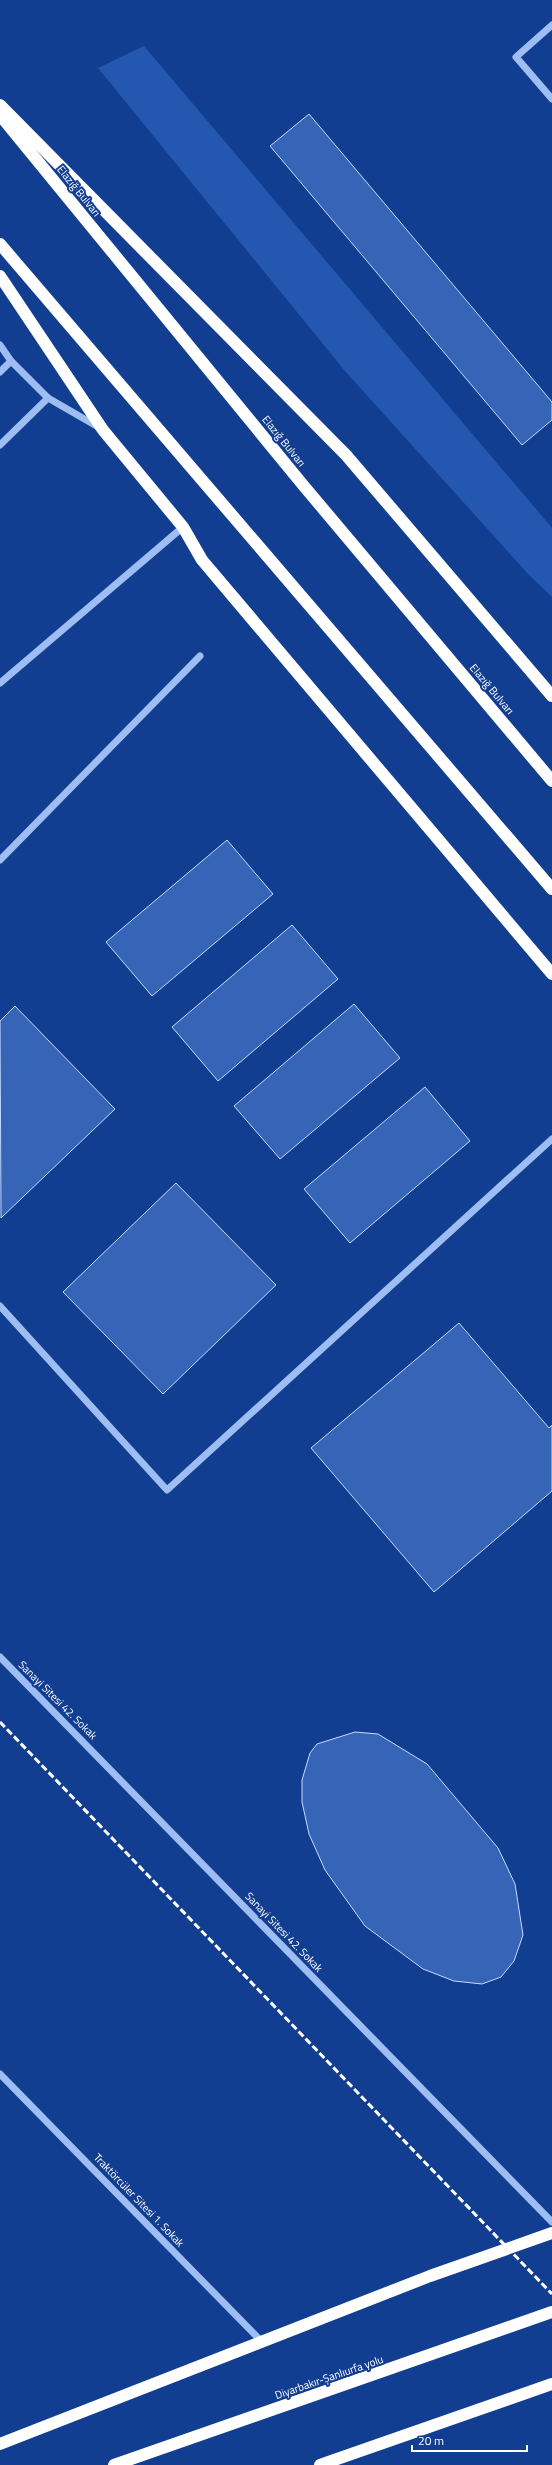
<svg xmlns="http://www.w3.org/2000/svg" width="552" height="2465" font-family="'Titillium Web',sans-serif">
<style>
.green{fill:#2457b0}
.building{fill:#3665b8;stroke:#c6dafd}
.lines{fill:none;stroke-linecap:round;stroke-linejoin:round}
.minor{stroke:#9ebdf2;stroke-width:7}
.highway{stroke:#fff;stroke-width:12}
.rail{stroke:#fff;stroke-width:3;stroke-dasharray:7 3;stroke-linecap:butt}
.labels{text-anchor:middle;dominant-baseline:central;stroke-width:4;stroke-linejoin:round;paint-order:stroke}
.street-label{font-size:11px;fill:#fff;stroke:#123e91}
</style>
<rect width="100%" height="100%" fill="#123e91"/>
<!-- green -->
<polygon class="green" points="144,46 552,528 552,597 529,575 345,371 98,68"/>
<!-- building -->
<g class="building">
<polygon points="309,114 552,402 552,420 522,445 270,146"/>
<polygon points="227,840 273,894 152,996 106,942"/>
<polygon points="292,925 338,979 218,1081 172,1027"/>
<polygon points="354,1004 400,1058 280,1159 234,1106"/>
<polygon points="15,1006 115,1109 1,1218 0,1021"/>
<polygon points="425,1087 470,1141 350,1243 304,1189"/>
<polygon points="176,1183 276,1285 163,1394 63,1292"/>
<polygon points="459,1323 549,1428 552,1425 552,1491 434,1592 311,1448"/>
<polygon points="355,1732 378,1734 427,1764 498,1848 515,1884 523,1935 514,1961 501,1977 482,1984 454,1981 423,1969 365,1926 325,1870 309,1834 302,1802 302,1780 310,1753 317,1744"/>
</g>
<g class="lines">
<!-- minor -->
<g class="minor">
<polyline points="552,25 516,57 552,99"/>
<polyline points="0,345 11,361 48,398 100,428"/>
<polyline points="0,372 11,361"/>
<polyline points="0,445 48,398"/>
<polyline points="0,683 183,527"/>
<polyline points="0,860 200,656"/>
<polyline points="0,1306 167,1490 552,1139"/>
<polyline points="0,1657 552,2222"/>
<polyline points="0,2074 262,2342"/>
</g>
<!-- highway -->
<g class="highway">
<polyline points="0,105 346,455 552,696"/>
<polyline points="0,115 303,485 552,781"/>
<polyline points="0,244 552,889"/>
<polyline points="0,276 103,430 183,527 202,560 552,974"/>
<polyline points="0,2444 430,2276 552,2233"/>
<polyline points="114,2465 552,2312"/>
<polyline points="320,2465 552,2384"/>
</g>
<!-- rail -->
<polyline class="rail" points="0,1722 552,2294"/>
</g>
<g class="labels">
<!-- street labels -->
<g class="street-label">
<text transform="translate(79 191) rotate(51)">Elazığ Bulvarı</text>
<text transform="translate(284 441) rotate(51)">Elazığ Bulvarı</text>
<text transform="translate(492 689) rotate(50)">Elazığ Bulvarı</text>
<text transform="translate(58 1700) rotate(45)">Sanayi Sitesi 42. Sokak</text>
<text transform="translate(284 1932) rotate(46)">Sanayi Sitesi 42. Sokak</text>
<text transform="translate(139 2200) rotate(46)">Traktörcüler Sitesi 1. Sokak</text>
<text transform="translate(329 2377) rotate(-19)">Diyarbakır-Şanlıurfa yolu</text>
</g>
</g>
<!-- scale -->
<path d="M412 2445v6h115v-6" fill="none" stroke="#ffffff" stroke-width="2"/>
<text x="418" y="2445" font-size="12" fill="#ffffff" stroke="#123e91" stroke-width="3" paint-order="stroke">20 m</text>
</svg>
